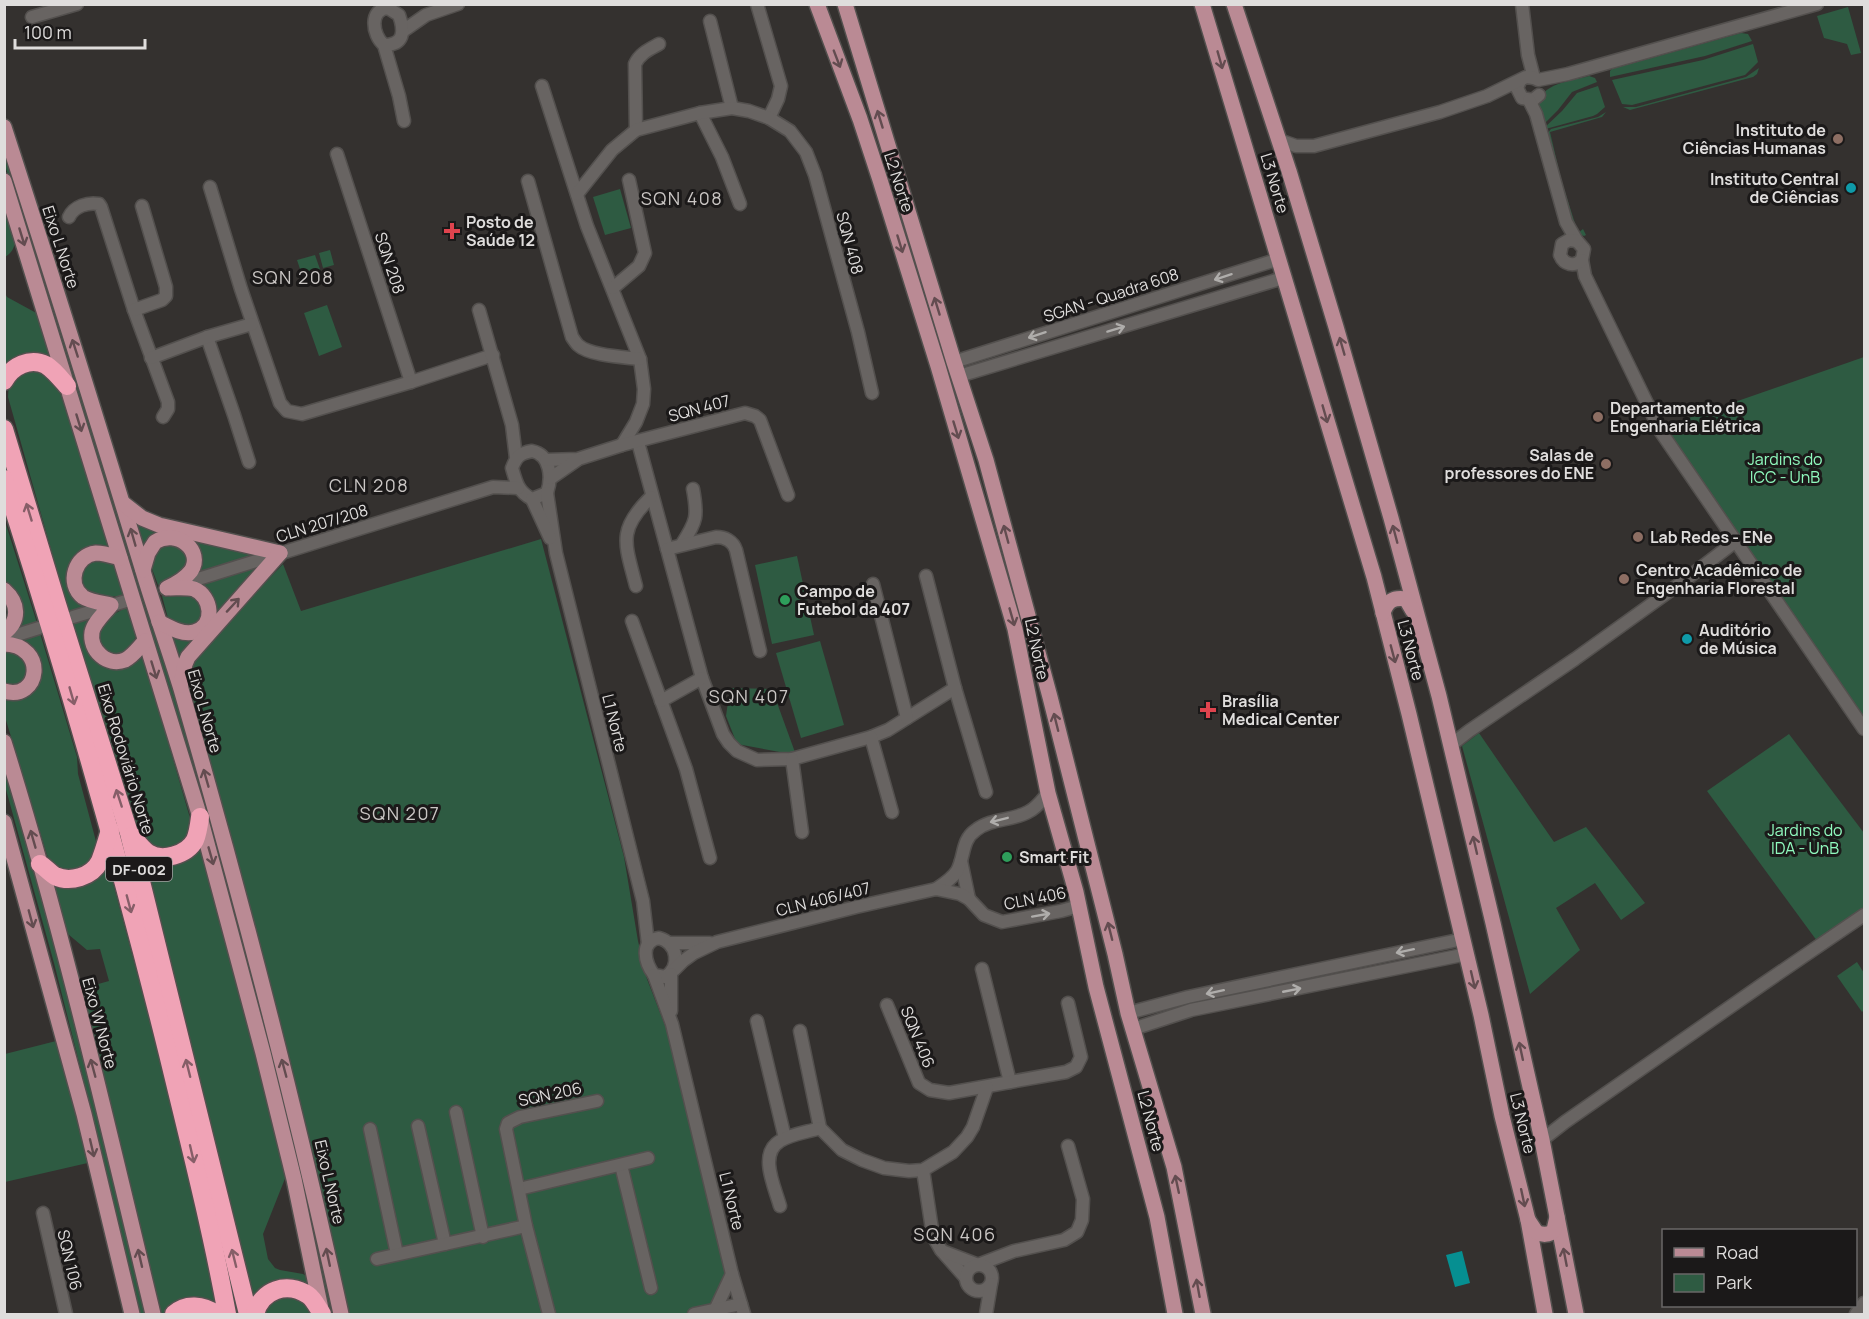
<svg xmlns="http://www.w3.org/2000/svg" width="1869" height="1319" font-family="Manrope,sans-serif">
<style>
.green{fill:#2e5b42}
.water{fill:#068f91}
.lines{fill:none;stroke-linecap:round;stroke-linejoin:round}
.minor-casing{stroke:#53504e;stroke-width:15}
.major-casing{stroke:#53504e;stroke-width:18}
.highway-casing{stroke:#53504e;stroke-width:21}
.minor{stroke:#686462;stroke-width:12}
.major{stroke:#ba8a94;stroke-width:15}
.highway{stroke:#f0a3b6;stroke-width:18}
.oneway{stroke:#634c50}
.oneway2{stroke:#afadab}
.oneway3{stroke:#865e68}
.education-dot{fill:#8d6e63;stroke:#1b1919;stroke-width:2}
.culture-dot{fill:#0f9aa8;stroke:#1b1919;stroke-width:2}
.health-dot{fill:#e0444e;stroke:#1b1919;stroke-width:2}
.leisure-dot{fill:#2e9e5b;stroke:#1b1919;stroke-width:2}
.labels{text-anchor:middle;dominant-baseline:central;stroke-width:6;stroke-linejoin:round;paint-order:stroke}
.shield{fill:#1b1919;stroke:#a4a2a2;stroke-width:1.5}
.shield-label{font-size:15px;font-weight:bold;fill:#dfdddc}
.poi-label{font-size:16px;font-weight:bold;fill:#dfdddc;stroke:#1b1919;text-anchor:start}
.street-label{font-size:16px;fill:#dfdddc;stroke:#1b1919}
.park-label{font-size:16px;fill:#90fabe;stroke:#1b1919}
.neighbourhood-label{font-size:18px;letter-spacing:1.5px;fill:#cac6c4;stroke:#1b1919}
</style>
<rect width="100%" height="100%" fill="#34312f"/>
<!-- green -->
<g class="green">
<polygon points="1848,7 1861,53 1851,55 1847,44 1824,38 1817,16"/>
<polygon points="1741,33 1748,34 1752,41 1705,56 1610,77 1610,71 1612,69"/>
<polygon points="1753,44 1758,62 1745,75 1632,105 1622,104 1612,80 1703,60"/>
<polygon points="1759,68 1757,74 1753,77 1630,110 1623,107 1636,107 1746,77"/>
<path d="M1589 76 1595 78 1597 82 1572 92 1558 110 1542 126C1541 120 1539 113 1539 106 1539 83 1572 81 1589 76Z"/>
<polygon points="1598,86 1605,107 1597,114 1593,116 1542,130 1562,111 1577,93"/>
<polygon points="1606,112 1602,117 1550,132 1561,179 1578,233 1583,229 1586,235 1584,236 1574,232 1547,134 1551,129 1598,117"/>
<polygon points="4,143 198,765 291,1125 335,1314 328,1314 191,767 5,165"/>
<polygon points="620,189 631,228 605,235 593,197"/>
<path d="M4 196C10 213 26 245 5 257Z"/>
<polygon points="330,250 334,265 323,268 319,253"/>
<polygon points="315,255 322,275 304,281 297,260"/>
<polygon points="4,291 7,297 40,315 57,367 5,371"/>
<polygon points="327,305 342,347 319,356 304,313"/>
<polygon points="1864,357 1864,728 1663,427"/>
<polygon points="33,367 54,379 58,386 111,553 71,568 96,605 69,613 8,397 9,382"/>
<polygon points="130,512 263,553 191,576 194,570 180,536 144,557"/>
<polygon points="4,518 37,623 11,632 5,585"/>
<polygon points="541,539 624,857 638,941 647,979 669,1036 729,1274 721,1312 723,1314 344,1314 164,629 207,625 193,585 267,562 180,671 283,564 301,611"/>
<polygon points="172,540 189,557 182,573 158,585 151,566 153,550"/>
<polygon points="797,556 814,635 772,644 755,565"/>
<polygon points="89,558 111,562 117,571 125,596 91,597 78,583"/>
<polygon points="186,590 195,593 206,611 196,629 169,622 162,596"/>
<path d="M127 607C135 632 143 635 123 656L104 653 96 631 103 620Z"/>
<polygon points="99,615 99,659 141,648 192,825 187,843 156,853 137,832 118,761 108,747 71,623"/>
<path d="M40 633 77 757 78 774 97 845 95 857 82 870C64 870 57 872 47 855L5 717 4 696 35 682 14 641Z"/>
<polygon points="820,641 844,725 801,738 776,653"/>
<polygon points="4,649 27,655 27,682 5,688"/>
<polygon points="730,688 772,689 796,755 737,744 726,716"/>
<polygon points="1479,733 1554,842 1586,827 1645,903 1621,920 1595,883 1556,908 1580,950 1530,994 1462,746"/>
<polygon points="1789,734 1864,833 1864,915 1820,945 1707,791"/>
<polygon points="4,766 45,906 77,1028 146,1314 140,1314 102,1153 54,963 5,786"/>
<polygon points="201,838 234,964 286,1176 263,1234 268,1259 275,1268 280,1270 303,1274 309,1278 312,1291 254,1303 142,856"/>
<polygon points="106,857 150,1021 220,1310 167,1311 164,1314 156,1314 83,1008 91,986 109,981 100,949 87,950 62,929 52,877 57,879"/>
<polygon points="1857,962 1864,973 1864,1010 1862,1012 1837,976"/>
<polygon points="60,1040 92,1162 5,1182 5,1054"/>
<polygon points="299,1294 314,1314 260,1314 269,1298"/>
</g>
<!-- water -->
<polygon class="water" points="1462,1251 1470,1283 1455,1287 1446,1255"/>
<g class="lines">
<defs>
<g id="minor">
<polyline points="757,4 781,86 778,99 769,118"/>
<polyline points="1522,4 1528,55 1534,78"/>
<polyline points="32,17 77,4"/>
<polyline points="710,21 732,108"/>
<polyline points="403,31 426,15 458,4"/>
<path d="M384 45C404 45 405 32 399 15L388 8C369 9 372 35 384 45L399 96 404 121"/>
<polyline points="1520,81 1517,88 1522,98 1533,100 1539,95"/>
<polyline points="542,86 587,226 640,359 644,389 643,404 636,422 622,445"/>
<polyline points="1529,100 1536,114 1566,222 1577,241 1584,249 1582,260 1585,276 1661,432 1864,729"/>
<polyline points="700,113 722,157 740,204"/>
<path d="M636 130 635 64C640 53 650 49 659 44"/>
<polyline points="1279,140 1296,146 1314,146 1440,112 1487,96 1526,77 1534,78 1538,80 1568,74 1817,4"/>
<polyline points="337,154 411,382"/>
<path d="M528 181 572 337C574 340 576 343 578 345 590 356 624 357 640 359"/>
<polyline points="210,187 241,289 280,403 287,411 302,414 411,382 493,355"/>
<polyline points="577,194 612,150 636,130 700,113 732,108 749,111 769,118 790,131 806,152 815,175 858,332 872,393"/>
<path d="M69 217C74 206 88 202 99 204L101 207 134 310 168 402V409L163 417"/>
<path d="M1577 241 1569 240 1562 244 1560 255C1564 265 1574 267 1582 260"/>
<polyline points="613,288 639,266 645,253 629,180"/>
<polyline points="134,310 162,300 166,296 166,287 142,206"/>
<polyline points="479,310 512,425 516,458"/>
<polyline points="207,337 234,415 249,462"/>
<polyline points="151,358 207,337 252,324"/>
<polyline points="954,362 1279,259"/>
<polyline points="959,376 1283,278"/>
<polyline points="638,442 702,678 723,734 729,743 737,751 757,760 792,759 871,737 888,730 955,688"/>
<path d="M532 451C551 455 552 478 547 493L532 499C518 492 516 482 512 468 516 457 520 453 532 451Z"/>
<polyline points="546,460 578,459 622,445 745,413 755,416 760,420 788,495"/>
<polyline points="551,478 577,460"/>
<polyline points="547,493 556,553 643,901 648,944"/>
<polyline points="532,499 550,538"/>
<path d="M682 544C697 521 698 516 693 489"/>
<path d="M667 549 716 537C725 537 733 541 736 550L760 651"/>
<polyline points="926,576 955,688 986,792"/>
<polyline points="873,584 907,718"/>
<polyline points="179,585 493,487 518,488"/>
<path d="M636 586C625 543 617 530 651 497"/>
<polyline points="73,617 126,601"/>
<polyline points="632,621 686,769 710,858"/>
<polyline points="4,639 39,628"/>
<polyline points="661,701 702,678"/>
<polyline points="871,737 892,812"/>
<polyline points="1451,745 1469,731 1575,659 1685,580 1736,541"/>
<polyline points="792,759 802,832"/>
<polyline points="961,861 969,899"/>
<path d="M936 889C944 884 952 879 957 871 965 857 961 840 976 830 991 818 1012 821 1028 812 1037 808 1042 800 1048 793"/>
<path d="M659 938C678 943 681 967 665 977L654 975C645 963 639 941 659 938Z"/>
<polyline points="670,943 710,943"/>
<polyline points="982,969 1010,1082"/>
<polyline points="674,970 683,961 694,953 717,942 856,907 936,889 960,894 969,899 984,915 1002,922 1061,911 1079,906"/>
<polyline points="671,974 671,1011"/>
<polyline points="654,975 672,1024 732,1274 744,1314"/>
<polyline points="887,1005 919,1083 930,1090 949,1093 1066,1072 1076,1067 1081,1057 1068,1003"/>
<polyline points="1128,1013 1188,997 1463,939"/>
<polyline points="757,1021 785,1138"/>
<polyline points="1133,1029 1191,1010 1467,954"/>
<polyline points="800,1031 820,1128 842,1150 862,1160 884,1168 909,1171 923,1170 953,1152 967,1137 973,1127 987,1087"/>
<polyline points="456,1112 483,1237"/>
<polyline points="418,1126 445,1244"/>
<polyline points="370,1129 397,1254"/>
<polyline points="1542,1140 1565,1122 1763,984 1864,915"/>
<polyline points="621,1165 651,1288"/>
<polyline points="923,1170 933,1236 941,1250 965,1277"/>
<polyline points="519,1189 648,1158"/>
<path d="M780 1206C775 1187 758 1154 780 1141 791 1134 808 1132 820 1128"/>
<polyline points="43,1213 66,1314"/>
<polyline points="942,1251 976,1264"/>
<polyline points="377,1259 526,1226"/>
<polyline points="980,1264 1014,1251 1064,1240 1077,1232 1082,1220 1083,1199 1068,1146"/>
<circle cx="979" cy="1278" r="13"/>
<polyline points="716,1308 732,1274"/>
<polyline points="549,1314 526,1226 506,1129 508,1123 520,1117 597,1101"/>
<polyline points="694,1314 741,1304"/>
<polyline points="986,1314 991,1284"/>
<polyline points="1856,1314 1864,1303"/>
</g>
<g id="major">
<polyline points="817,4 860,119 880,180 938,366 1015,629 1048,793 1076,892 1096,987 1157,1217 1175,1314"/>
<polyline points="845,4 954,362 986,460 1050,697 1115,954 1128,1013 1174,1167 1203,1314"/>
<polyline points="1202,4 1374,577 1409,714 1481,1015 1502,1116 1528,1220 1545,1314"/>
<polyline points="1234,4 1289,171 1336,327 1391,518 1439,696 1493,923 1542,1140 1576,1314"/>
<path d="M4 127C52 275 98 423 143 571 155 611 169 650 181 689 241 896 295 1104 341 1314"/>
<polyline points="4,181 200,817 263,1053 294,1179 321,1309"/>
<polyline points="124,504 142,518 159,525 280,553"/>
<path d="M120 558C113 556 104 553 96 553 75 555 66 584 83 597 91 602 102 603 111 605 105 613 94 622 92 632 89 650 107 667 125 660 133 656 139 647 145 641"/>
<path d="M143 570 148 553 155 542C177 528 204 551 191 571 185 579 176 584 167 588"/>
<path d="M4 590C19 603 20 621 4 633"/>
<path d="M1383 613C1387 601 1393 597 1406 599L1413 611"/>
<path d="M159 622C169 627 182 635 194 632 216 626 212 596 194 589 186 587 178 588 170 588"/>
<path d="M4 644C48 645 40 702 4 691"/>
<polyline points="181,685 185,664 188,657 280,553"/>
<path d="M4 742C63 930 107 1123 153 1314"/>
<polyline points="4,822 84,1114 132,1314"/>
<path d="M1528 1220 1536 1232C1542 1235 1549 1236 1554 1230L1557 1217"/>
</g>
<g id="highway">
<path d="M4 381C12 366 30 357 46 365 54 370 61 379 67 386"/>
<polyline points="4,429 57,604 129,833 248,1314"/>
<path d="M4 479C65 669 120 860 168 1054 189 1141 211 1227 227 1314"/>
<path d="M132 836C137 842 142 849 148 853 162 862 187 855 195 840 198 833 199 825 200 817"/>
<path d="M40 864C45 867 50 873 55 876 70 883 92 877 100 861 104 851 107 840 110 830"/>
<path d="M174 1314C186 1303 203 1305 216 1314"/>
<path d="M255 1314C261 1290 287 1281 308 1295 314 1299 318 1308 322 1314"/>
</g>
</defs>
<!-- minor casing -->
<use href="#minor" class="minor-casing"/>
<!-- major casing -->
<use href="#major" class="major-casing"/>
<!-- highway casing -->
<use href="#highway" class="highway-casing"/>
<!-- minor -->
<use href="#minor" class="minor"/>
<!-- major -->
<use href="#major" class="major"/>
<!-- highway -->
<use href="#highway" class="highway"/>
</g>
<!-- one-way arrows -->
<defs><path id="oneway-shaft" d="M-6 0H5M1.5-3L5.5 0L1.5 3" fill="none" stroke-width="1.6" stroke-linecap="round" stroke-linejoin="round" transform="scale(1.5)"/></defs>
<g class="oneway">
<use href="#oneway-shaft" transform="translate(837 59) rotate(69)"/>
<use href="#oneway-shaft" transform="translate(1220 60) rotate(74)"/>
<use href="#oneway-shaft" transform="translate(880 119) rotate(-107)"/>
<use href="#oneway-shaft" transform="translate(22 237) rotate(73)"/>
<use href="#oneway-shaft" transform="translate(900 244) rotate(73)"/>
<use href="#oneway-shaft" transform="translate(937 306) rotate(-107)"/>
<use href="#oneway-shaft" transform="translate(1342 346) rotate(-106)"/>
<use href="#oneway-shaft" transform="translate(75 348) rotate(-108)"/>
<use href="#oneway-shaft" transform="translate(1325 414) rotate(74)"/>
<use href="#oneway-shaft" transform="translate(79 423) rotate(73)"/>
<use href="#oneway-shaft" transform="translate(956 430) rotate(73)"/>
<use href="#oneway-shaft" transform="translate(1006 534) rotate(-105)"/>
<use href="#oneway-shaft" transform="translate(1395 534) rotate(-105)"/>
<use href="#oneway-shaft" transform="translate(133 537) rotate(-106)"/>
<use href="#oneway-shaft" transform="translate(233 605) rotate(-47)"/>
<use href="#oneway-shaft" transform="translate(1012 617) rotate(74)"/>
<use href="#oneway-shaft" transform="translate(1393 654) rotate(75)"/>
<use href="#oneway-shaft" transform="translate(154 670) rotate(73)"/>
<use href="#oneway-shaft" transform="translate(1056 722) rotate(-104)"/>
<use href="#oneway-shaft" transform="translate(206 778) rotate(-106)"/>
<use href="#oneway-shaft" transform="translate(33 839) rotate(-106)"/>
<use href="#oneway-shaft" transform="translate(1475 845) rotate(-103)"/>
<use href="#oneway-shaft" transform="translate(211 856) rotate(74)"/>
<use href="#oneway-shaft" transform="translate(31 919) rotate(75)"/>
<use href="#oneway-shaft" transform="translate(1110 931) rotate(-104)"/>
<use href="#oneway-shaft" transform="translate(1473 980) rotate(77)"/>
<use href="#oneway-shaft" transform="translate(1521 1051) rotate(-102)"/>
<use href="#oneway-shaft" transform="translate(93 1068) rotate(-105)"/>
<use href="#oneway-shaft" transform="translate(284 1068) rotate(-105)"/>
<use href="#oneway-shaft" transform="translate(92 1148) rotate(77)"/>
<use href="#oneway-shaft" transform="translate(1177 1184) rotate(-102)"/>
<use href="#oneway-shaft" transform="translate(1523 1198) rotate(78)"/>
<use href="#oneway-shaft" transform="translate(328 1257) rotate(-102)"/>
<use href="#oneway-shaft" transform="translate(1565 1257) rotate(-101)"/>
<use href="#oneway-shaft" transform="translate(140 1258) rotate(-103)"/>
<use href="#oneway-shaft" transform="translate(1198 1288) rotate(-100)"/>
</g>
<g class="oneway2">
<use href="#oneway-shaft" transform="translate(1223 277) rotate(162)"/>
<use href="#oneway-shaft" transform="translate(1116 329) rotate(-17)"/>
<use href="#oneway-shaft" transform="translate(1037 335) rotate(162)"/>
<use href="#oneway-shaft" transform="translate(999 820) rotate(166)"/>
<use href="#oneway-shaft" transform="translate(1041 915) rotate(-10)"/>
<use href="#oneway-shaft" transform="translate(1405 951) rotate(168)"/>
<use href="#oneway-shaft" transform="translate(1292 990) rotate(-11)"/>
<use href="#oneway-shaft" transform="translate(1215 992) rotate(168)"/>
</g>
<g class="oneway3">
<use href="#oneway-shaft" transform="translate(29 512) rotate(-107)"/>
<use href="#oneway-shaft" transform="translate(72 696) rotate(74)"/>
<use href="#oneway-shaft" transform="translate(119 798) rotate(-108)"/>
<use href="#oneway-shaft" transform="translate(129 904) rotate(75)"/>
<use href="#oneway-shaft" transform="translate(188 1068) rotate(-104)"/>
<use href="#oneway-shaft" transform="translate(192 1154) rotate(77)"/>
<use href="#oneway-shaft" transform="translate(234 1258) rotate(-104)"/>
</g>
<!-- markers -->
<g class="education-dot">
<circle cx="1838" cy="139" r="6"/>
<circle cx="1598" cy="417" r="6"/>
<circle cx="1606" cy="464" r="6"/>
<circle cx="1638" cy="537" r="6"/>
<circle cx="1624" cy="579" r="6"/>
</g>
<g class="culture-dot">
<circle cx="1851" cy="188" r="6"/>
<circle cx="1687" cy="639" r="6"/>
</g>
<g class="health-dot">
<path d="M449 222h6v6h6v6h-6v6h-6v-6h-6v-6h6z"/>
<path d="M1205 701h6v6h6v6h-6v6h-6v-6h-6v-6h6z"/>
</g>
<g class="leisure-dot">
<circle cx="785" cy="600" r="6"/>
<circle cx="1007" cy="857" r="6"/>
</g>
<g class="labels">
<!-- shield labels -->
<rect class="shield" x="106" y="857" width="66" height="24" rx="4.5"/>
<g class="shield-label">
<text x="139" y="869">DF-002</text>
</g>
<!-- poi labels -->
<g class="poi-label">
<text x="1826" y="130" text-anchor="end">Instituto de<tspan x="1826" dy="18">Ciências Humanas</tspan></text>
<text x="1839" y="179" text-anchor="end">Instituto Central<tspan x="1839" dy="18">de Ciências</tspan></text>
<text x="466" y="222">Posto de<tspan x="466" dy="18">Saúde 12</tspan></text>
<text x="1610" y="408">Departamento de<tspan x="1610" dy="18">Engenharia Elétrica</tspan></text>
<text x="1594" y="455" text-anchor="end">Salas de<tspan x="1594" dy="18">professores do ENE</tspan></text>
<text x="1650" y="537">Lab Redes - ENe</text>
<text x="1636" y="570">Centro Acadêmico de<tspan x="1636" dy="18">Engenharia Florestal</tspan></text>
<text x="797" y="591">Campo de<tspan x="797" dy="18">Futebol da 407</tspan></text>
<text x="1699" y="630">Auditório<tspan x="1699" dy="18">de Música</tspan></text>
<text x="1222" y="701">Brasília<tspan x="1222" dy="18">Medical Center</tspan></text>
<text x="1019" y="857">Smart Fit</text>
</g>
<!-- street labels -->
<g class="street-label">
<text transform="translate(899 182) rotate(72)">L2 Norte</text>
<text transform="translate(1275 183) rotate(73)">L3 Norte</text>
<text transform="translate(850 243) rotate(75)">SQN 408</text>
<text transform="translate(61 247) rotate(72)">Eixo L Norte</text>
<text transform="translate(390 263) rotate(72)">SQN 208</text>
<text transform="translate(1111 295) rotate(-18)">SGAN - Quadra 608</text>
<text transform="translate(699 408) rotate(-15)">SQN 407</text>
<text transform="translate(322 523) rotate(-17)">CLN 207/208</text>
<text transform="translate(1037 649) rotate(78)">L2 Norte</text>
<text transform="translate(1411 650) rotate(75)">L3 Norte</text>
<text transform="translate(205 711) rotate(74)">Eixo L Norte</text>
<text transform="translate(615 723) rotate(76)">L1 Norte</text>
<text transform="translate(126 759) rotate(73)">Eixo Rodoviário Norte</text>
<text transform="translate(1035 898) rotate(-11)">CLN 406</text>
<text transform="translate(823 899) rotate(-14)">CLN 406/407</text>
<text transform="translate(100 1023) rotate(75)">Eixo W Norte</text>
<text transform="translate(918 1037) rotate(68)">SQN 406</text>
<text transform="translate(550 1094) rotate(-12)">SQN 206</text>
<text transform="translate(1151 1121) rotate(75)">L2 Norte</text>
<text transform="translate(1523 1123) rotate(76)">L3 Norte</text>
<text transform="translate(330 1182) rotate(77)">Eixo L Norte</text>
<text transform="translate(732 1201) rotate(76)">L1 Norte</text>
<text transform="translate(70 1260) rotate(77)">SQN 106</text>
</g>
<!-- park labels -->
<g class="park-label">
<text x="1785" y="459">Jardins do<tspan x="1785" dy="18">ICC - UnB</tspan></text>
<text x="1805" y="830">Jardins do<tspan x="1805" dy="18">IDA - UnB</tspan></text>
</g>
<!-- neighbourhood labels -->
<g class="neighbourhood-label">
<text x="682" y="198">SQN 408</text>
<text x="293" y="277">SQN 208</text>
<text x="369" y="485">CLN 208</text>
<text x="749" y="696">SQN 407</text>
<text x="400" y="813">SQN 207</text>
<text x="955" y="1234">SQN 406</text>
</g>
</g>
<!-- border -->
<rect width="1869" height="1319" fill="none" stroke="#dfdddc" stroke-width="12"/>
<!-- legend -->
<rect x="1662" y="1229" width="195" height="78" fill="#1b1919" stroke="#696767" stroke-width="1.5"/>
<rect x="1674" y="1248" width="30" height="9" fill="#ba8a94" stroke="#696767" stroke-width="1.5"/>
<text x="1716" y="1259" font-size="18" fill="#dfdddc">Road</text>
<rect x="1674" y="1274" width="30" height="18" fill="#2e5b42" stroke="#696767" stroke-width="1.5"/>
<text x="1716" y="1289" font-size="18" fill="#dfdddc">Park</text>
<!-- scale -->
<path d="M15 39v9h130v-9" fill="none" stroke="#dfdddc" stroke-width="3"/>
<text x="24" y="39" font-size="18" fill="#dfdddc" stroke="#1b1919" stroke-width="4.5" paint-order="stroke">100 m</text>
</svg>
